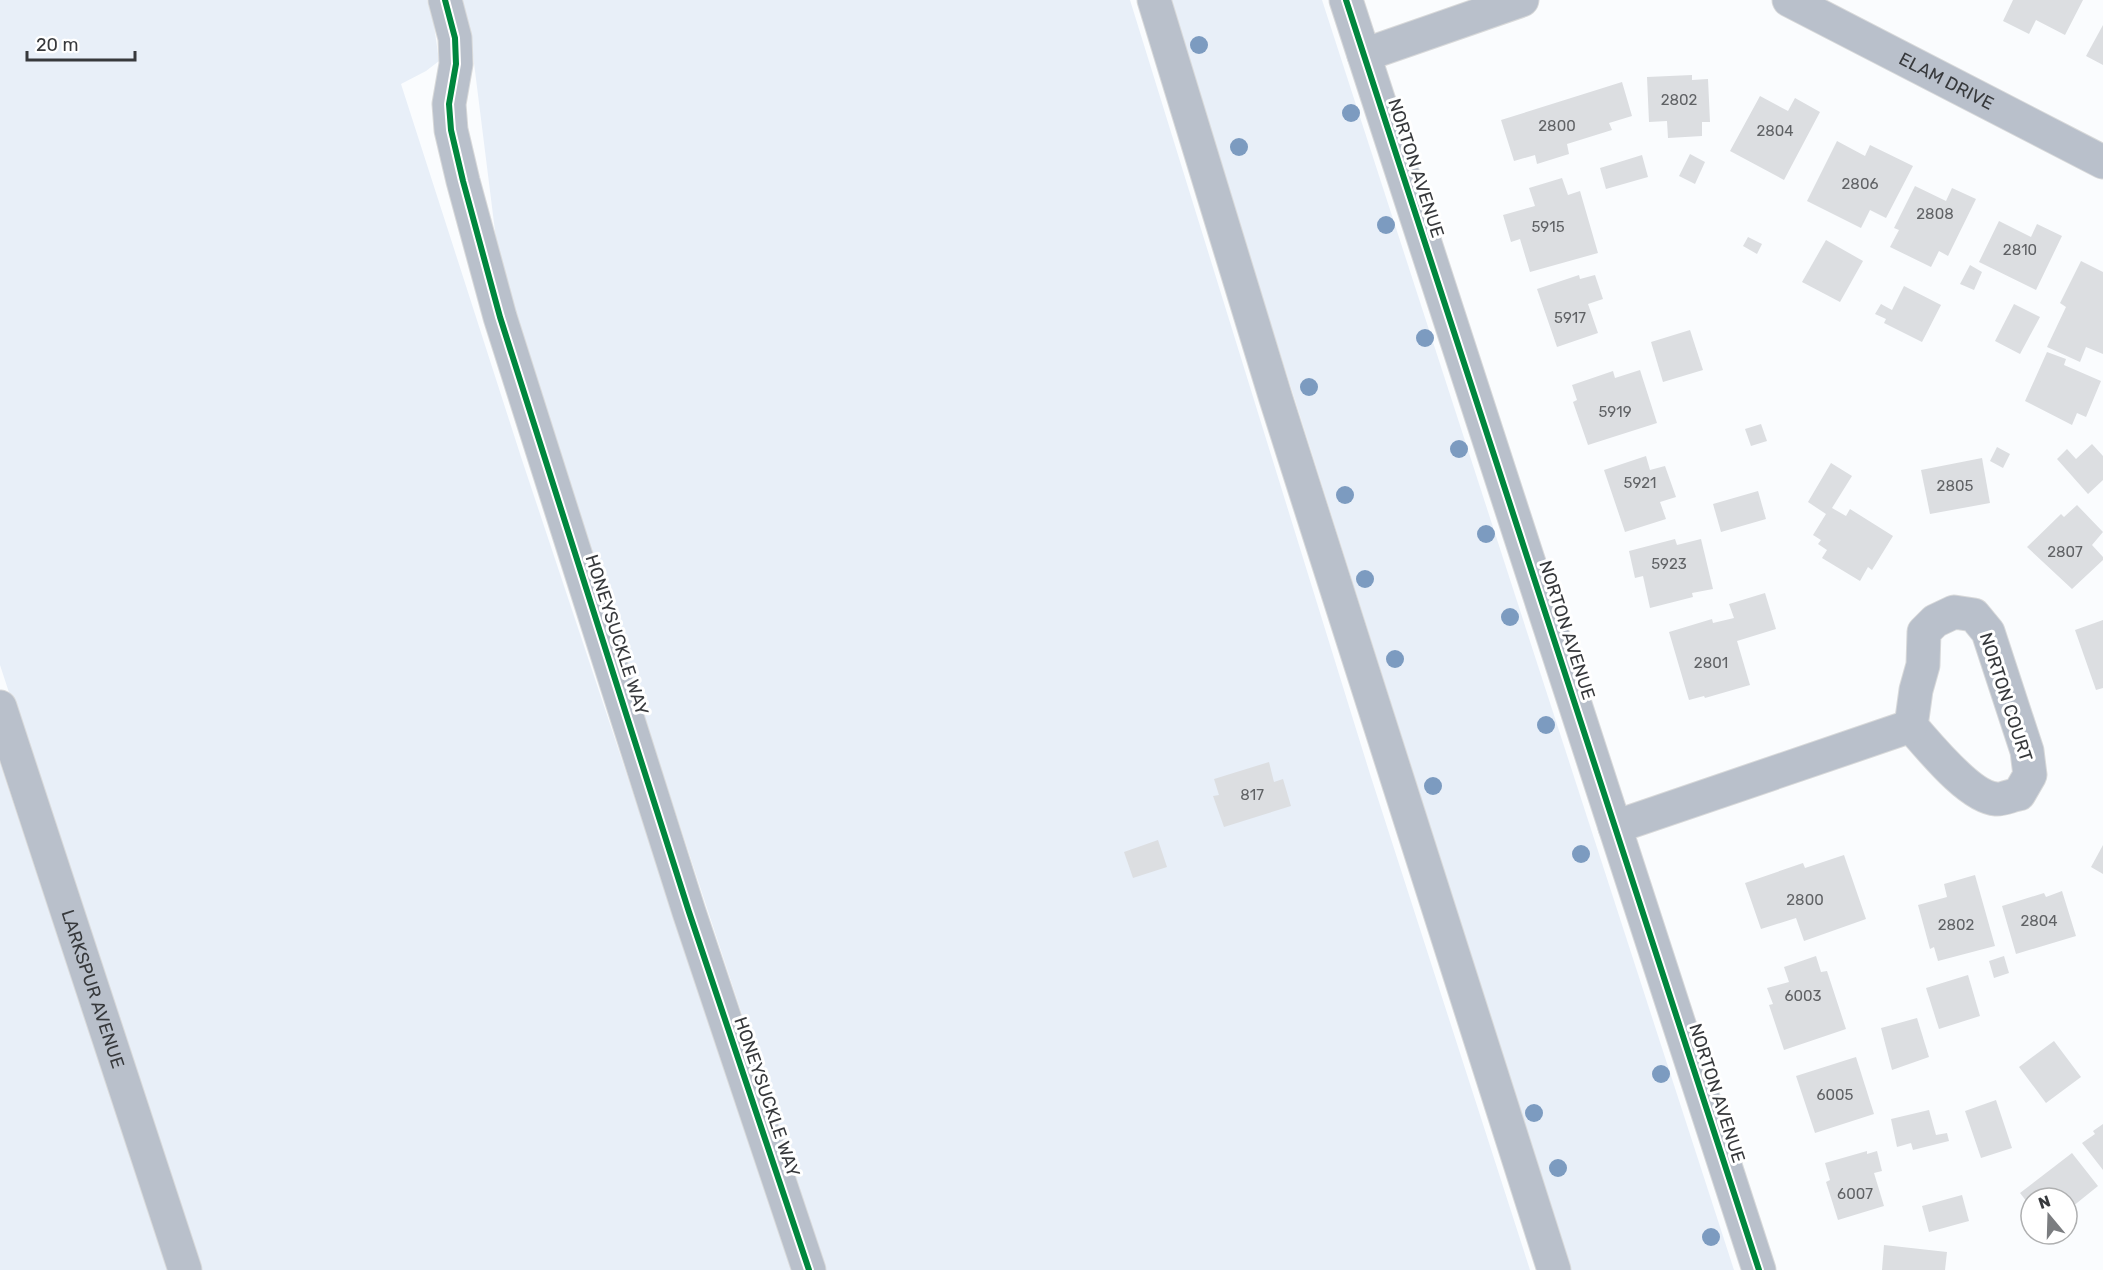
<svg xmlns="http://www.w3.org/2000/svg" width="2103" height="1270" font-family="Rubik,sans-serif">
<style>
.green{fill:#e8eff8}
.building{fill:#dcdee1}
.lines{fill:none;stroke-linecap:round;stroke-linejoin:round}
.minor-casing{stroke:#d8d9da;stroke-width:35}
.minor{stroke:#b9c0cb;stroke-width:33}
.cycleway-casing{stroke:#fff;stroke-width:10}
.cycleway{stroke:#00873e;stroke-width:6}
.tree{fill:#7c9bc0}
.labels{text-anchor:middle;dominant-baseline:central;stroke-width:6;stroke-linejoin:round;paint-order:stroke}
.number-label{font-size:15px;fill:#606265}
.street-label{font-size:18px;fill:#37393c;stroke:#fff}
</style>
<rect width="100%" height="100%" fill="#fafcfe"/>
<!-- green -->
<g class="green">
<polygon points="0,0 427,0 434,25 439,61 426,71 401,84 521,457 792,1270 198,1270 0,665"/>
<polygon points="461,0 1130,0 1370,774 1530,1270 826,1270 535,385 496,239 470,31"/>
<polygon points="1168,0 1322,0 1734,1270 1571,1270"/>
<polygon points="0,763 168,1270 0,1270"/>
</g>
<!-- building -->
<g class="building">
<polygon points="2013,0 2083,0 2065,35 2036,20 2029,34 2003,21"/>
<polygon points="2103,25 2103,65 2086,56"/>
<polygon points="1692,75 1692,80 1708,79 1710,122 1702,122 1702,136 1668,138 1667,121 1649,122 1647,77"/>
<polygon points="1622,82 1632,116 1609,123 1612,130 1567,144 1569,154 1537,164 1535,155 1514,161 1501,120"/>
<polygon points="1760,96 1788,111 1795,98 1820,112 1784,180 1730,151"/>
<polygon points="1837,141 1865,156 1870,145 1913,166 1886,218 1870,210 1861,228 1807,201"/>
<polygon points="1690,154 1705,162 1695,184 1679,176"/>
<polygon points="1642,155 1648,177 1606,189 1600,168"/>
<polygon points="1562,178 1568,195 1580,191 1598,253 1530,272 1520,239 1511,242 1503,215 1535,206 1529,188"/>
<polygon points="1915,186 1946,201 1952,188 1976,199 1948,256 1939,251 1931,267 1890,247 1899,230 1894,228"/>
<polygon points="1999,221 2031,237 2037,224 2062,236 2036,290 1979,262"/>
<polygon points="1748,237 1762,244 1757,254 1743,246"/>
<polygon points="1826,240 1863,261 1840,302 1802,282"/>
<polygon points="2081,261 2103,272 2103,354 2086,347 2080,362 2047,347 2066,307 2060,303"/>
<polygon points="1970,265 1982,272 1974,290 1960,284"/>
<polygon points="1579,275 1580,279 1595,275 1603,299 1588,304 1598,333 1557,347 1537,289"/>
<polygon points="1904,286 1941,305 1922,342 1884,323 1886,319 1875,314 1881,304 1892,310"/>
<polygon points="2014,304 2040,317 2020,354 1995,341"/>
<polygon points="1690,330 1703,370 1663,382 1651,342"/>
<polygon points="2047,352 2066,359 2064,365 2101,381 2086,417 2077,413 2072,425 2025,401"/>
<polygon points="1640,370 1657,423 1588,445 1573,402 1577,400 1572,385 1613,371 1615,378"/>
<polygon points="1761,424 1767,441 1751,446 1745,429"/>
<polygon points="2092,444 2103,456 2103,480 2088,494 2057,459 2067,449 2076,459"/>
<polygon points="1997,447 2010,454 2003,468 1990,461"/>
<polygon points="1646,456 1650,470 1665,466 1676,497 1660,502 1666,519 1625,532 1604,470"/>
<polygon points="1982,458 1990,503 1930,514 1921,470"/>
<polygon points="1831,463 1852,476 1832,508 1846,516 1850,509 1893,536 1872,570 1868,567 1860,581 1822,558 1827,550 1818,544 1821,540 1813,535 1826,514 1808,502"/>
<polygon points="1758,491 1766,519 1721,532 1713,504"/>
<polygon points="2077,505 2103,532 2092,545 2103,557 2103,560 2072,589 2027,547 2061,514 2064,517"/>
<polygon points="1675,539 1677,545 1701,539 1713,589 1692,593 1693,597 1650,608 1643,576 1635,578 1629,551"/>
<polygon points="1765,593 1776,629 1737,641 1750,685 1705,698 1704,696 1689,700 1669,632 1712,619 1713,623 1734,618 1729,604"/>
<polygon points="2103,620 2103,688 2096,690 2075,630"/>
<polygon points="1269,762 1274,782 1283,779 1291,806 1224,827 1213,796 1219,795 1214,779"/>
<polygon points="1158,840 1167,867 1133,878 1124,852"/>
<polygon points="2103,845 2103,874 2091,867"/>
<polygon points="1844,855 1866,919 1804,941 1796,918 1761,929 1745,883 1803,863 1805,868"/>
<polygon points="1975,875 1995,946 1938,961 1934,947 1930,949 1918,905 1947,897 1944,884"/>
<polygon points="2062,891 2076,936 2016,954 2002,906 2044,893 2046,897"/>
<polygon points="1816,956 1821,972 1827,971 1846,1029 1784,1050 1769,1005 1773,1004 1767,988 1789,982 1784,967"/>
<polygon points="2004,956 2009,973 1994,978 1989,961"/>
<polygon points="1968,975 1980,1016 1939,1029 1926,988"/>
<polygon points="1917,1018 1929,1057 1892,1070 1881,1028"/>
<polygon points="2054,1041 2081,1077 2046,1103 2019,1067"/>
<polygon points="1856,1057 1874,1114 1815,1133 1796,1076"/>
<polygon points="1996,1100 2012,1148 1981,1158 1965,1111"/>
<polygon points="1929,1110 1936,1135 1947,1133 1949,1141 1913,1150 1911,1143 1897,1147 1891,1119"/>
<polygon points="2103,1124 2103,1170 2082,1143 2095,1134 2093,1131"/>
<polygon points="1867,1151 1867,1154 1877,1151 1882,1171 1874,1173 1884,1206 1838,1220 1826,1182 1830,1180 1825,1163"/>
<polygon points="2072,1153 2098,1186 2067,1211 2067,1198 2031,1198 2031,1207 2020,1193"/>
<polygon points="1962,1195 1969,1221 1929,1232 1922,1206"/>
<polygon points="1884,1245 1947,1252 1945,1270 1882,1270"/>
</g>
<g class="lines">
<defs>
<g id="minor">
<polyline points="445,0 455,38 456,64 449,104 451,130 463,181 500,317 689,912 809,1270"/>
<polyline points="1154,0 1276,399 1554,1270"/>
<polyline points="1346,0 1759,1270"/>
<path id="s1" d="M1789 0 2103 162"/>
<polyline points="1364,55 1522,0"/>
<path d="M1954 612 1974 615 1988 632 2027 751 2030 775 2019 794C2012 795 2002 800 1996 799 1969 797 1929 746 1911 726L1916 690 1923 665 1924 632 1935 621Z"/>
<path id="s2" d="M0 707 185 1270"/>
<polyline points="1615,827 1911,726"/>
</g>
</defs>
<!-- minor casing -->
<use href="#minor" class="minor-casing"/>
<!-- minor -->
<use href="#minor" class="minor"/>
<defs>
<g id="cycleway">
<polyline points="445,0 455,38 456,64 449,104 451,130 463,181 500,317 689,912 809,1270"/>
<polyline points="1346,0 1759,1270"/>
</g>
</defs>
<!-- cycleway casing -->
<use href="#cycleway" class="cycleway-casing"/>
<!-- cycleway -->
<use href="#cycleway" class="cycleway"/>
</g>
<!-- trees -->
<g class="tree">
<circle cx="1199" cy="45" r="9"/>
<circle cx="1351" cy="113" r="9"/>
<circle cx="1239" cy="147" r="9"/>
<circle cx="1386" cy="225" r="9"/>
<circle cx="1425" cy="338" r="9"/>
<circle cx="1309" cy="387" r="9"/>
<circle cx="1459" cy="449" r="9"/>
<circle cx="1345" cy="495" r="9"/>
<circle cx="1486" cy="534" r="9"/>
<circle cx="1365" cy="579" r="9"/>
<circle cx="1510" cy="617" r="9"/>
<circle cx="1395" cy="659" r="9"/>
<circle cx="1546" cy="725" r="9"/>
<circle cx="1433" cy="786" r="9"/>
<circle cx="1581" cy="854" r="9"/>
<circle cx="1661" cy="1074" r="9"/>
<circle cx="1534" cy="1113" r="9"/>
<circle cx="1558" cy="1168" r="9"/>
<circle cx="1711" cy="1237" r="9"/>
</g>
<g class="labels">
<!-- number labels -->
<g class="number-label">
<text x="1679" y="100">2802</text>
<text x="1557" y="126">2800</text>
<text x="1775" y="131">2804</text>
<text x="1860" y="184">2806</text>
<text x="1935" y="214">2808</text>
<text x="1548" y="227">5915</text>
<text x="2020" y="250">2810</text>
<text x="1570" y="318">5917</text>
<text x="1615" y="412">5919</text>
<text x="1640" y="483">5921</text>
<text x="1955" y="486">2805</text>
<text x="2065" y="552">2807</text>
<text x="1669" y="564">5923</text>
<text x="1711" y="663">2801</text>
<text x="1252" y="795">817</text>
<text x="1805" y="900">2800</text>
<text x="2039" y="921">2804</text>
<text x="1956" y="925">2802</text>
<text x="1803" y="996">6003</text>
<text x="1835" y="1095">6005</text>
<text x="1855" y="1194">6007</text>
</g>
<!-- street labels -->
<g class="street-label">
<text stroke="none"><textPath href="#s1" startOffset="177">ELAM DRIVE</textPath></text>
<text transform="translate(1416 168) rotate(72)">NORTON AVENUE</text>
<text transform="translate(1567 630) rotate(72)">NORTON AVENUE</text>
<text transform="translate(617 635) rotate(72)">HONEYSUCKLE WAY</text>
<text transform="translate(2006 697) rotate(72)">NORTON COURT</text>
<text stroke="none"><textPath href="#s2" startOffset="297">LARKSPUR AVENUE</textPath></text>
<text transform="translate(1717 1093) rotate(72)">NORTON AVENUE</text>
<text transform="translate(767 1097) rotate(71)">HONEYSUCKLE WAY</text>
</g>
</g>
<!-- north arrow -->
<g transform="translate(2049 1216) rotate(341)"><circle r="28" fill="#ffffff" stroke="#afb0b1" stroke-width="1.5"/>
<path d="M0-4.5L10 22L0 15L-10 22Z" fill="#7b7d80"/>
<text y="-9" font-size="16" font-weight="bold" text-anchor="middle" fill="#37393c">N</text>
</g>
<!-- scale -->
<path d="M27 51v9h108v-9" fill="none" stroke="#37393c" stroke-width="3"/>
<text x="36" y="51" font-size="18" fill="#37393c" stroke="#ffffff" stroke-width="4.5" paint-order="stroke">20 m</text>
</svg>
